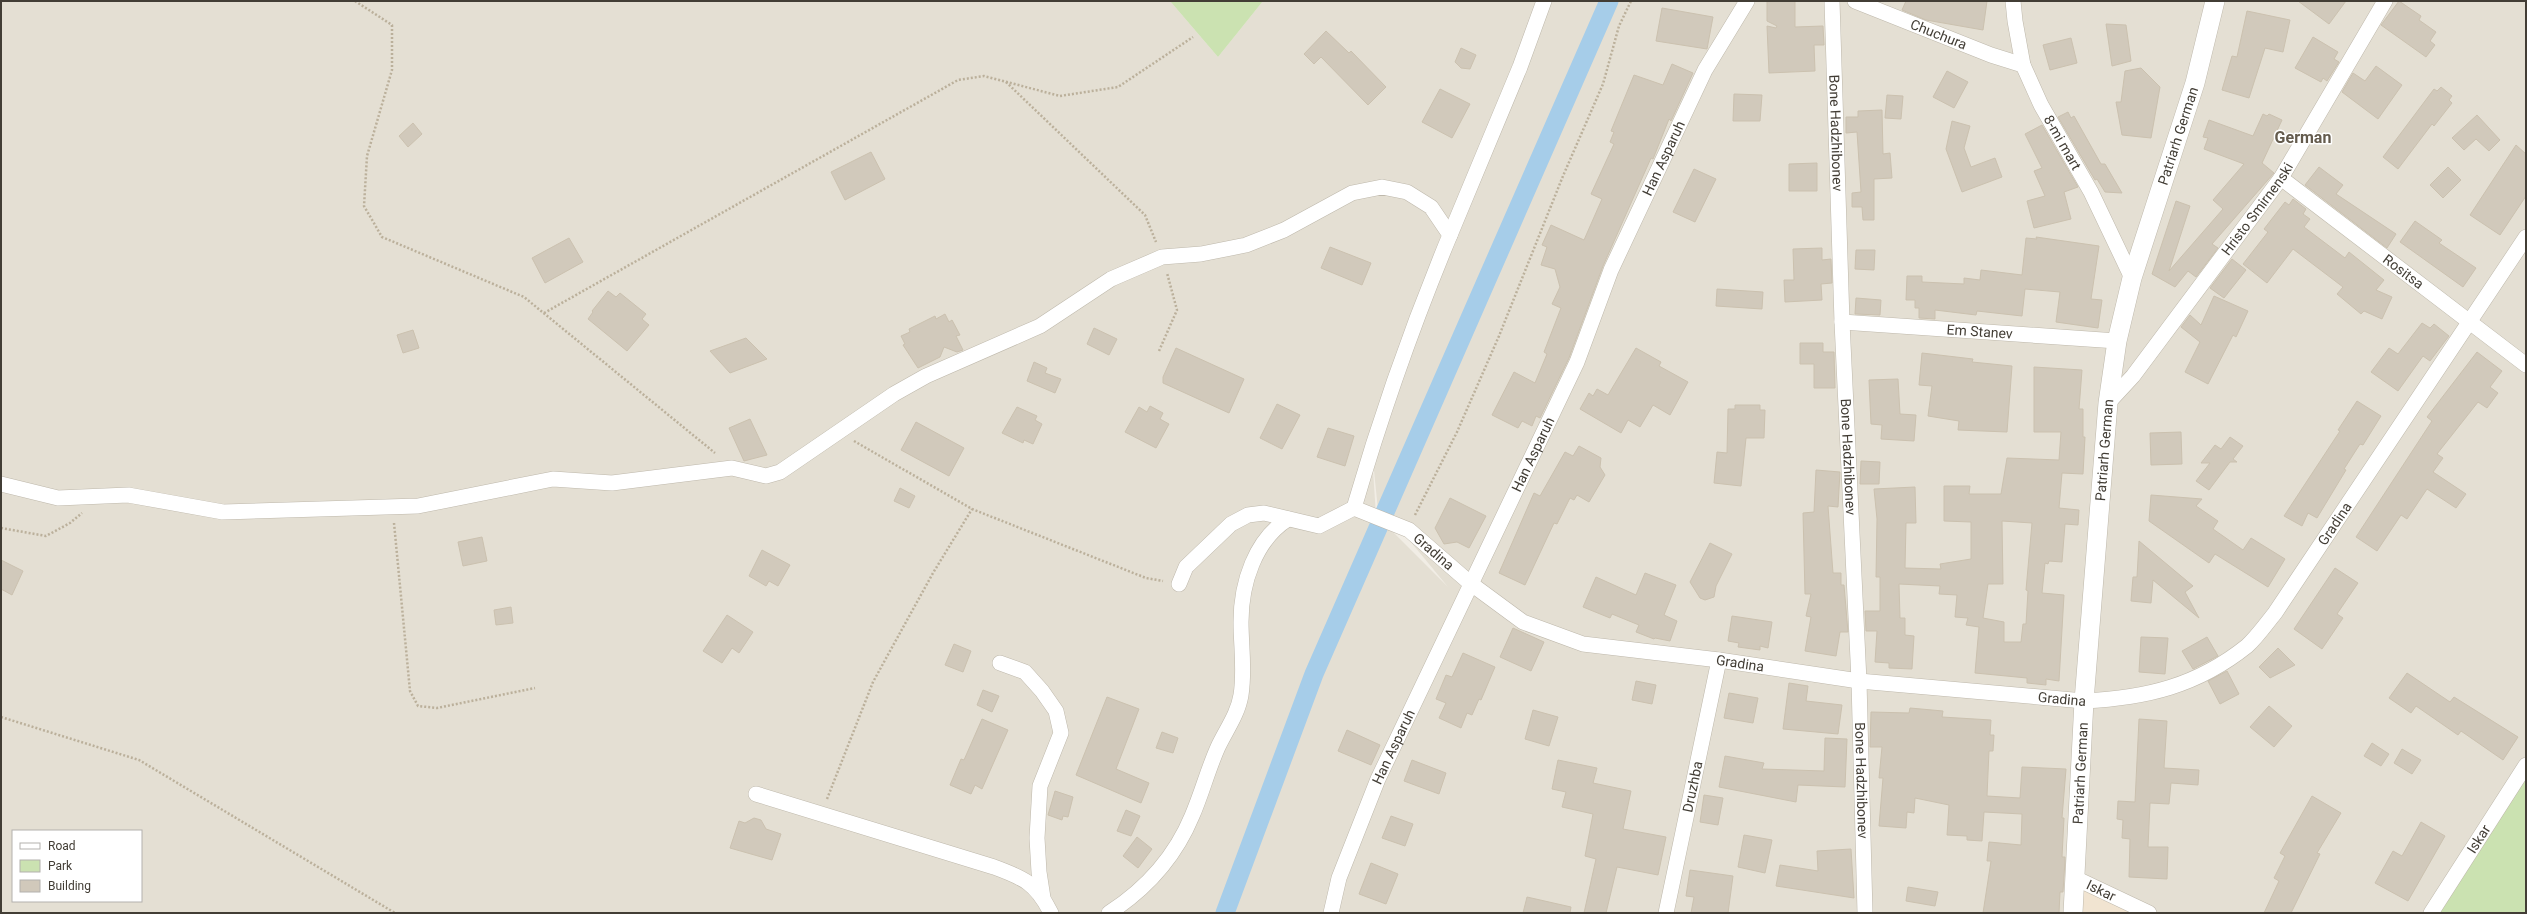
<svg xmlns="http://www.w3.org/2000/svg" width="2527" height="914" font-family="Roboto,sans-serif">
<style>
.residential{fill:#e4dfd3;fill-rule:evenodd}
.commercial{fill:#f1e4d1}
.green{fill:#cbe2b1}
.lines{fill:none;stroke-linecap:round;stroke-linejoin:round}
.canal{stroke:#a6cde9;stroke-width:19}
.building{fill:#d1c9bb;stroke:#cbc1af;fill-rule:evenodd}
.minor-casing{stroke:#beb8ab;stroke-width:16}
.tertiary-casing{stroke:#beb8ab;stroke-width:20}
.path{stroke:#bbb09b;stroke-width:2.5;stroke-dasharray:2 2;stroke-linecap:butt}
.minor{stroke:#fff;stroke-width:15}
.tertiary{stroke:#fff;stroke-width:19}
.labels{text-anchor:middle;dominant-baseline:central;stroke-width:3;stroke-linejoin:round;paint-order:stroke}
.street-label{font-size:14px;fill:#423d35;stroke:#fff}
.quarter-label{font-size:16px;font-weight:bold;fill:#645b4d;stroke:#fff}
</style>
<rect width="100%" height="100%" fill="#f1ede5"/>
<!-- residential -->
<path class="residential" d="M1 1H1170L1218 57 1263 1H2526V765L2431 913H1ZM1371 441 1378 510 1405 535 1448 587 1376 515ZM13 831H141V901H13Z"/>
<!-- commercial -->
<polygon class="commercial" points="2075,878 2149,913 2073,913"/>
<!-- green -->
<g class="green">
<polygon points="1170,1 1263,1 1218,57"/>
<polygon points="2526,765 2526,913 2431,913"/>
</g>
<g class="lines">
<!-- canal -->
<polyline class="canal" points="1225,913 1314,674 1609,1"/>
</g>
<!-- building -->
<g class="building">
<polygon points="1767,1 1795,1 1795,27 1823,26 1824,45 1814,45 1815,71 1769,73 1767,26 1776,28 1777,26 1767,21"/>
<polygon points="1906,1 1987,1 1983,30 1926,20 1902,10"/>
<polygon points="2298,1 2346,1 2329,24"/>
<polygon points="2399,1 2421,16 2419,20 2436,32 2430,41 2435,45 2426,57 2381,25"/>
<polygon points="1662,8 1713,17 1707,49 1656,41"/>
<polygon points="2247,11 2290,20 2283,52 2265,48 2249,98 2222,90 2232,56 2237,57"/>
<polygon points="2106,24 2126,25 2131,61 2112,66"/>
<polygon points="1326,31 1349,53 1351,51 1386,87 1368,105 1321,57 1314,64 1304,54"/>
<polygon points="2313,37 2338,52 2334,59 2339,62 2327,81 2323,78 2321,82 2295,68"/>
<polygon points="2071,38 2077,63 2050,70 2043,45"/>
<polygon points="1461,48 1476,55 1470,69 1461,68 1455,62"/>
<polygon points="1672,64 1693,73 1671,121 1669,119 1653,159 1651,158 1603,266 1569,358 1540,418 1536,416 1532,426 1522,421 1518,428 1492,415 1514,372 1535,383 1547,354 1544,352 1561,308 1552,304 1560,287 1555,269 1541,265 1547,247 1542,245 1551,225 1584,240 1602,199 1591,194 1614,144 1610,142 1614,132 1611,131 1634,75 1663,85"/>
<polygon points="2376,66 2402,85 2378,119 2342,92 2353,73 2365,81"/>
<polygon points="2141,68 2160,87 2151,138 2122,135 2116,102 2121,102 2125,71"/>
<polygon points="1947,71 1968,82 1954,108 1933,97"/>
<polygon points="2441,87 2452,96 2449,100 2452,103 2434,126 2432,124 2398,169 2383,157 2434,89 2437,91"/>
<polygon points="1440,89 1470,104 1452,138 1422,122"/>
<polygon points="1734,94 1762,95 1760,121 1733,121"/>
<polygon points="1887,95 1903,96 1901,119 1885,118"/>
<polygon points="1882,110 1883,154 1890,153 1892,178 1874,179 1874,220 1863,220 1862,207 1852,207 1852,193 1861,192 1857,132 1846,133 1846,117 1858,117 1858,111"/>
<polygon points="2068,112 2071,118 2074,116 2101,164 2105,164 2122,193 2105,192 2097,179 2095,180 2058,117"/>
<polygon points="2263,114 2267,116 2269,114 2282,120 2262,163 2274,173 2212,244 2218,248 2196,277 2188,271 2175,287 2152,274 2176,201 2190,206 2169,271 2223,209 2213,200 2244,164 2204,149 2208,138 2203,137 2209,120 2253,136"/>
<polygon points="2477,115 2500,140 2489,151 2476,139 2464,150 2452,138"/>
<polygon points="1952,121 1970,126 1964,148 1971,167 1995,158 2002,177 1962,192 1946,149"/>
<polygon points="413,123 422,134 408,147 399,136"/>
<polygon points="2042,125 2078,187 2064,192 2071,219 2034,228 2027,201 2045,196 2034,171 2042,168 2025,134"/>
<polygon points="2516,145 2526,154 2526,196 2500,235 2470,215"/>
<polygon points="871,152 885,179 845,200 831,172"/>
<polygon points="1817,163 1817,191 1789,191 1789,164"/>
<polygon points="2319,167 2343,185 2336,194 2396,234 2387,248 2305,185"/>
<polygon points="2448,167 2461,180 2443,198 2430,185"/>
<polygon points="1694,169 1716,179 1695,222 1673,212"/>
<polygon points="2293,199 2306,209 2303,214 2310,219 2304,227 2345,258 2349,252 2384,280 2376,290 2392,297 2382,319 2364,311 2361,314 2337,294 2343,287 2293,249 2267,283 2243,264 2268,232 2264,229 2285,202 2289,205"/>
<polygon points="2415,221 2442,240 2439,243 2476,268 2463,287 2400,242"/>
<polygon points="2036,237 2099,246 2091,299 2102,300 2098,328 2056,322 2060,292 2025,289 2022,316 1977,311 1976,315 1935,310 1935,319 1919,318 1919,308 1915,308 1915,300 1906,300 1907,276 1922,276 1922,282 1964,284 1964,278 1980,280 1981,270 2022,275 2026,238 2037,239"/>
<polygon points="569,238 583,262 545,283 532,258"/>
<polygon points="1330,247 1371,263 1362,285 1321,268"/>
<polygon points="1822,248 1822,260 1831,259 1832,283 1821,284 1822,300 1785,302 1784,280 1794,280 1793,249"/>
<polygon points="1856,250 1875,250 1874,270 1855,269"/>
<polygon points="2232,259 2246,270 2224,298 2210,288"/>
<polygon points="1717,289 1763,292 1762,309 1716,306"/>
<polygon points="608,291 616,297 620,293 646,314 642,319 649,325 627,351 588,319 593,312 592,311"/>
<polygon points="2214,296 2248,311 2236,337 2233,335 2208,384 2185,372 2200,342 2181,327 2190,315 2201,325"/>
<polygon points="1856,298 1881,300 1880,315 1855,314"/>
<polygon points="945,314 949,322 952,320 960,335 956,336 963,350 957,352 944,347 940,357 918,368 903,345 905,344 901,336 910,332 909,329 935,316 936,319"/>
<polygon points="2422,323 2430,328 2434,324 2449,336 2430,361 2423,356 2398,391 2371,372 2389,348 2398,354"/>
<polygon points="1094,328 1117,339 1109,355 1087,344"/>
<polygon points="413,330 419,348 403,353 397,335"/>
<polygon points="746,338 767,359 730,373 710,351"/>
<polygon points="1800,343 1823,343 1823,352 1834,352 1835,388 1814,388 1814,364 1800,364"/>
<polygon points="1176,348 1244,379 1229,413 1163,383 1163,377"/>
<polygon points="1636,348 1661,362 1659,366 1688,382 1670,415 1653,405 1640,427 1628,420 1621,433 1580,409 1589,393 1593,396 1597,389 1608,395"/>
<polygon points="2477,352 2502,371 2490,387 2498,393 2487,408 2478,402 2437,454 2443,458 2433,472 2466,494 2456,508 2427,489 2407,519 2401,515 2377,551 2356,537 2432,421 2427,417"/>
<polygon points="1922,353 1973,359 1972,362 2012,366 2007,432 1958,430 1959,421 1928,416 1932,386 1919,385"/>
<polygon points="1034,362 1047,368 1045,373 1061,379 1055,393 1027,381"/>
<path d="M2034 367 2082 370 2079 409H2083V437H2085L2083 474 2062 473 2059 508 2079 510 2078 525 2065 524 2062 562 2049 561 2048 564 2045 563 2042 593 2064 595 2059 681 2046 679V685L2027 683V678L1975 673 1979 627 1966 625 1968 618 1955 617 1957 595 1939 594 1940 586 1899 584 1900 618H1905V635L1914 636 1912 669 1889 668V663L1875 662 1877 631H1866L1865 611H1880V577H1876L1877 519 1874 489 1915 487 1916 523H1906L1905 568 1941 569 1940 564 1971 559V522L1944 521V486H1970L1969 494H2001L2007 458 2059 460 2061 432H2034ZM2002 521 2032 523 2026 590 2028 591 2026 624H2023L2021 642H2004V622L1983 618 1988 584H2003Z"/>
<polygon points="1898,379 1900,414 1916,415 1914,441 1881,439 1882,425 1871,424 1869,380"/>
<polygon points="2357,401 2381,416 2363,445 2360,444 2344,469 2346,470 2317,518 2308,513 2302,526 2284,516 2340,431 2338,430"/>
<polygon points="1277,404 1300,415 1282,449 1260,438"/>
<polygon points="1735,405 1760,405 1760,410 1765,410 1764,438 1746,438 1741,486 1714,483 1717,452 1727,453 1728,409 1735,409"/>
<polygon points="1150,406 1163,413 1160,419 1169,424 1156,448 1125,432 1139,407 1147,412"/>
<polygon points="1017,407 1037,416 1035,420 1042,424 1033,444 1024,440 1023,443 1002,433"/>
<polygon points="750,419 767,455 744,461 729,428"/>
<polygon points="916,422 964,448 949,476 901,450"/>
<polygon points="1328,428 1354,436 1345,466 1317,457"/>
<polygon points="2181,432 2182,464 2151,465 2150,433"/>
<polygon points="2230,437 2243,446 2233,459 2237,462 2230,462 2209,490 2196,481 2210,463 2201,463 2215,445 2221,449"/>
<polygon points="1579,446 1601,458 1600,467 1605,475 1589,502 1577,495 1574,500 1570,498 1557,524 1554,523 1525,585 1499,573 1534,493 1540,496 1565,452 1573,456"/>
<polygon points="1861,461 1880,462 1879,484 1860,484"/>
<polygon points="1816,470 1840,472 1838,507 1828,506 1833,573 1841,573 1841,585 1844,585 1848,632 1840,632 1836,656 1805,651 1811,617 1806,616 1811,594 1805,594 1803,513 1814,512"/>
<polygon points="900,488 915,496 909,508 894,501"/>
<polygon points="2151,495 2202,499 2196,506 2218,521 2213,529 2243,550 2251,538 2285,559 2268,587 2215,554 2209,563 2149,521"/>
<polygon points="1450,498 1486,516 1469,548 1457,542 1444,544 1435,528"/>
<polygon points="482,537 487,561 463,566 458,542"/>
<polygon points="2139,541 2193,586 2185,592 2199,618 2153,580 2151,603 2131,601 2133,577 2137,577"/>
<polygon points="1710,543 1732,554 1716,586 1714,597 1705,600 1700,598 1690,582"/>
<polygon points="762,550 790,565 778,586 769,581 766,586 749,576"/>
<polygon points="1,560 23,571 12,595 1,589"/>
<polygon points="2335,568 2358,583 2337,614 2343,618 2322,649 2294,629"/>
<polygon points="1645,573 1676,585 1664,615 1677,621 1670,641 1655,638 1654,639 1636,632 1639,625 1612,614 1610,618 1583,607 1596,577 1636,595"/>
<polygon points="511,607 513,623 496,625 494,610"/>
<polygon points="727,615 753,632 739,653 732,648 722,663 703,651"/>
<polygon points="1732,616 1772,622 1768,648 1760,646 1760,650 1738,647 1739,643 1728,641"/>
<polygon points="1513,628 1544,642 1531,671 1500,657"/>
<polygon points="2141,637 2168,638 2165,674 2139,672"/>
<polygon points="2207,637 2218,656 2193,669 2182,651"/>
<polygon points="954,644 971,651 963,672 945,665"/>
<polygon points="2278,648 2295,665 2270,678 2259,667"/>
<polygon points="1463,653 1495,667 1481,700 1479,699 1472,715 1467,713 1461,728 1439,718 1446,703 1436,699 1446,675 1452,677"/>
<polygon points="2227,671 2239,694 2220,704 2208,681"/>
<polygon points="2407,673 2450,702 2454,697 2518,737 2503,760 2461,731 2458,735 2416,706 2411,713 2389,698"/>
<polygon points="1636,681 1656,685 1652,704 1632,700"/>
<polygon points="1789,683 1808,686 1806,701 1842,705 1838,734 1783,729"/>
<polygon points="983,690 999,696 992,712 977,705"/>
<polygon points="1729,693 1758,698 1753,723 1724,718"/>
<polygon points="1107,697 1139,709 1116,769 1149,783 1141,803 1076,775"/>
<polygon points="2269,706 2292,726 2274,747 2250,727"/>
<polygon points="1910,708 1943,711 1942,717 1991,720 1990,735 1994,735 1993,751 1989,751 1987,796 2020,798 2022,767 2066,769 2062,818 2064,818 2062,857 2065,857 2065,861 2063,892 2060,892 2059,913 1983,913 1991,861 1987,861 1989,842 2021,845 2022,814 1984,812 1982,841 1967,840 1967,836 1947,835 1949,805 1915,798 1914,813 1907,812 1906,828 1879,826 1883,778 1879,778 1882,747 1870,747 1871,712 1909,713"/>
<polygon points="1533,710 1558,717 1549,746 1525,739"/>
<polygon points="982,719 1008,730 982,789 975,785 971,794 950,785 961,759 964,760"/>
<polygon points="2139,719 2167,721 2164,768 2199,770 2198,785 2171,783 2169,804 2150,803 2148,847 2168,847 2167,879 2129,877 2130,839 2122,838 2123,820 2117,819 2118,801 2135,802"/>
<polygon points="1347,730 1380,745 1371,765 1338,751"/>
<polygon points="1162,732 1178,738 1173,753 1156,748"/>
<polygon points="1825,738 1847,739 1845,787 1798,785 1796,802 1719,787 1725,756 1764,763 1762,769 1824,771"/>
<polygon points="2372,743 2389,754 2381,766 2364,756"/>
<polygon points="2402,749 2421,760 2412,774 2394,763"/>
<polygon points="1412,760 1446,773 1439,794 1404,781"/>
<polygon points="1558,760 1597,768 1593,783 1631,791 1623,829 1666,837 1658,875 1617,867 1606,913 1584,913 1596,859 1585,856 1593,814 1562,807 1566,792 1552,789"/>
<polygon points="1055,791 1073,797 1068,817 1063,816 1062,820 1048,815"/>
<polygon points="1704,795 1723,798 1718,825 1700,822"/>
<polygon points="2312,796 2341,813 2317,853 2320,854 2291,913 2264,913 2279,881 2274,878 2285,856 2280,853"/>
<polygon points="1126,810 1140,816 1131,836 1117,831"/>
<polygon points="1391,816 1413,824 1405,846 1382,838"/>
<polygon points="754,818 761,820 766,829 781,834 772,860 730,848 739,821 745,823"/>
<polygon points="2421,822 2445,836 2408,901 2375,883 2393,851 2402,856"/>
<polygon points="1744,835 1772,840 1765,873 1738,867"/>
<polygon points="1137,837 1152,849 1138,868 1123,856"/>
<polygon points="1851,849 1854,898 1776,886 1780,865 1818,871 1817,851"/>
<polygon points="1371,863 1398,874 1386,904 1359,894"/>
<polygon points="1690,870 1733,876 1728,913 1691,913 1694,897 1686,896"/>
<polygon points="1908,887 1938,892 1935,906 1906,901"/>
<polygon points="1527,897 1571,907 1570,913 1523,913"/>
</g>
<g class="lines">
<defs>
<g id="minor">
<path id="s1" d="M1832 1 1842 322 1859 681 1865 913"/>
<path id="s2" d="M1855 1 1991 55 2023 65"/>
<path id="s3" d="M2013 1 2015 21 2023 65 2041 105 2091 192 2132 278"/>
<path id="s4" d="M2281 178 2526 365"/>
<polyline points="1450,235 1520,67 1544,1"/>
<path id="s5" d="M1842 322 2117 341"/>
<path id="s6" d="M2108 403 2133 376 2281 178 2385 1"/>
<path d="M1 484 58 498 128 495 223 512 418 506 553 479 612 483 732 468 766 476 780 472 894 394 926 376 1040 326 1111 279 1162 257 1201 254 1246 245 1284 230 1352 193 1382 187 1407 192 1431 207 1450 235C1413 324 1381 415 1354 508L1319 526 1264 513 1248 515 1231 524 1186 567 1179 584"/>
<path id="s7" d="M1354 508 1409 530 1470 583 1523 622 1583 644 1719 660 1859 681 2084 701C2146 698 2197 686 2247 646 2257 637 2266 624 2275 613L2526 237"/>
<polyline points="1000,663 1025,672 1042,691 1056,711 1061,733 1040,786 1037,838 1039,872 1043,898"/>
<path d="M756 794 994 867C1024 878 1036 883 1051 913"/>
<path id="s8" d="M2075 878 2149 913"/>
<path d="M1109 913C1146 889 1175 857 1192 816 1202 793 1208 769 1218 747 1226 730 1238 714 1241 695 1245 670 1241 646 1241 622 1241 583 1255 540 1288 519"/>
<path id="s9" d="M1331 913 1339 878 1378 779 1577 362 1611 270 1705 70 1747 1"/>
<path id="s10" d="M1666 913 1719 660"/>
<path id="s11" d="M2431 913 2526 765"/>
</g>
<g id="tertiary">
<path id="s12" d="M2073 913 2084 701 2108 403 2117 341 2132 278 2195 83 2215 1"/>
</g>
</defs>
<!-- minor casing -->
<use href="#minor" class="minor-casing"/>
<!-- tertiary casing -->
<use href="#tertiary" class="tertiary-casing"/>
<!-- path -->
<g class="path">
<polyline points="355,1 392,25 392,70 367,156 364,206 382,237 524,297 715,453"/>
<polyline points="1006,82 1145,215 1156,242"/>
<polyline points="544,313 958,80 984,76 1060,96 1118,87 1193,37"/>
<polyline points="1159,351 1177,310 1167,273"/>
<polyline points="854,441 972,509 1146,578 1163,581"/>
<polyline points="1415,515 1457,432 1499,336 1563,176 1603,84 1619,26 1631,1"/>
<polyline points="394,523 410,691 418,706 437,708 535,688"/>
<polyline points="1,528 46,536 70,523 82,513"/>
<polyline points="1,717 139,760 395,913"/>
<polyline points="827,799 873,682 933,573 972,509"/>
</g>
<!-- minor -->
<use href="#minor" class="minor"/>
<!-- tertiary -->
<use href="#tertiary" class="tertiary"/>
</g>
<g class="labels">
<!-- street labels -->
<g class="street-label">
<text stroke="none"><textPath href="#s2" startOffset="90">Chuchura</textPath></text>
<text stroke="none"><textPath href="#s1" startOffset="132">Bone Hadzhibonev</textPath></text>
<text stroke="none"><textPath href="#s12" startOffset="788">Patriarh German</textPath></text>
<text stroke="none"><textPath href="#s3" startOffset="152">8-mi mart</textPath></text>
<text stroke="none"><textPath href="#s9" startOffset="826">Han Asparuh</textPath></text>
<text stroke="none"><textPath href="#s6" startOffset="245">Hristo Smirnenski</textPath></text>
<text stroke="none"><textPath href="#s4" startOffset="154">Rositsa</textPath></text>
<text stroke="none"><textPath href="#s5" startOffset="138">Em Stanev</textPath></text>
<text stroke="none"><textPath href="#s12" startOffset="464">Patriarh German</textPath></text>
<text stroke="none"><textPath href="#s9" startOffset="502">Han Asparuh</textPath></text>
<text stroke="none"><textPath href="#s1" startOffset="456">Bone Hadzhibonev</textPath></text>
<text stroke="none"><textPath href="#s7" startOffset="1100">Gradina</textPath></text>
<text stroke="none"><textPath href="#s7" startOffset="92">Gradina</textPath></text>
<text stroke="none"><textPath href="#s7" startOffset="428">Gradina</textPath></text>
<text stroke="none"><textPath href="#s7" startOffset="752">Gradina</textPath></text>
<text stroke="none"><textPath href="#s9" startOffset="178">Han Asparuh</textPath></text>
<text stroke="none"><textPath href="#s12" startOffset="140">Patriarh German</textPath></text>
<text stroke="none"><textPath href="#s1" startOffset="780">Bone Hadzhibonev</textPath></text>
<text stroke="none"><textPath href="#s10" startOffset="129">Druzhba</textPath></text>
<text stroke="none"><textPath href="#s11" startOffset="88">Iskar</textPath></text>
<text stroke="none"><textPath href="#s8" startOffset="29">Iskar</textPath></text>
</g>
<!-- quarter labels -->
<g class="quarter-label">
<text x="2303" y="137">German</text>
</g>
</g>
<!-- border -->
<rect width="2527" height="914" fill="none" stroke="#423d35" stroke-width="4"/>
<!-- legend -->
<rect x="12" y="830" width="130" height="72" fill="#ffffff" stroke="#b3b1ae"/>
<rect x="20" y="843" width="20" height="6" fill="#ffffff" stroke="#b3b1ae"/>
<text x="48" y="850" font-size="12" fill="#423d35">Road</text>
<rect x="20" y="860" width="20" height="12" fill="#cbe2b1" stroke="#b3b1ae"/>
<text x="48" y="870" font-size="12" fill="#423d35">Park</text>
<rect x="20" y="880" width="20" height="12" fill="#d1c9bb" stroke="#b3b1ae"/>
<text x="48" y="890" font-size="12" fill="#423d35">Building</text>
</svg>
